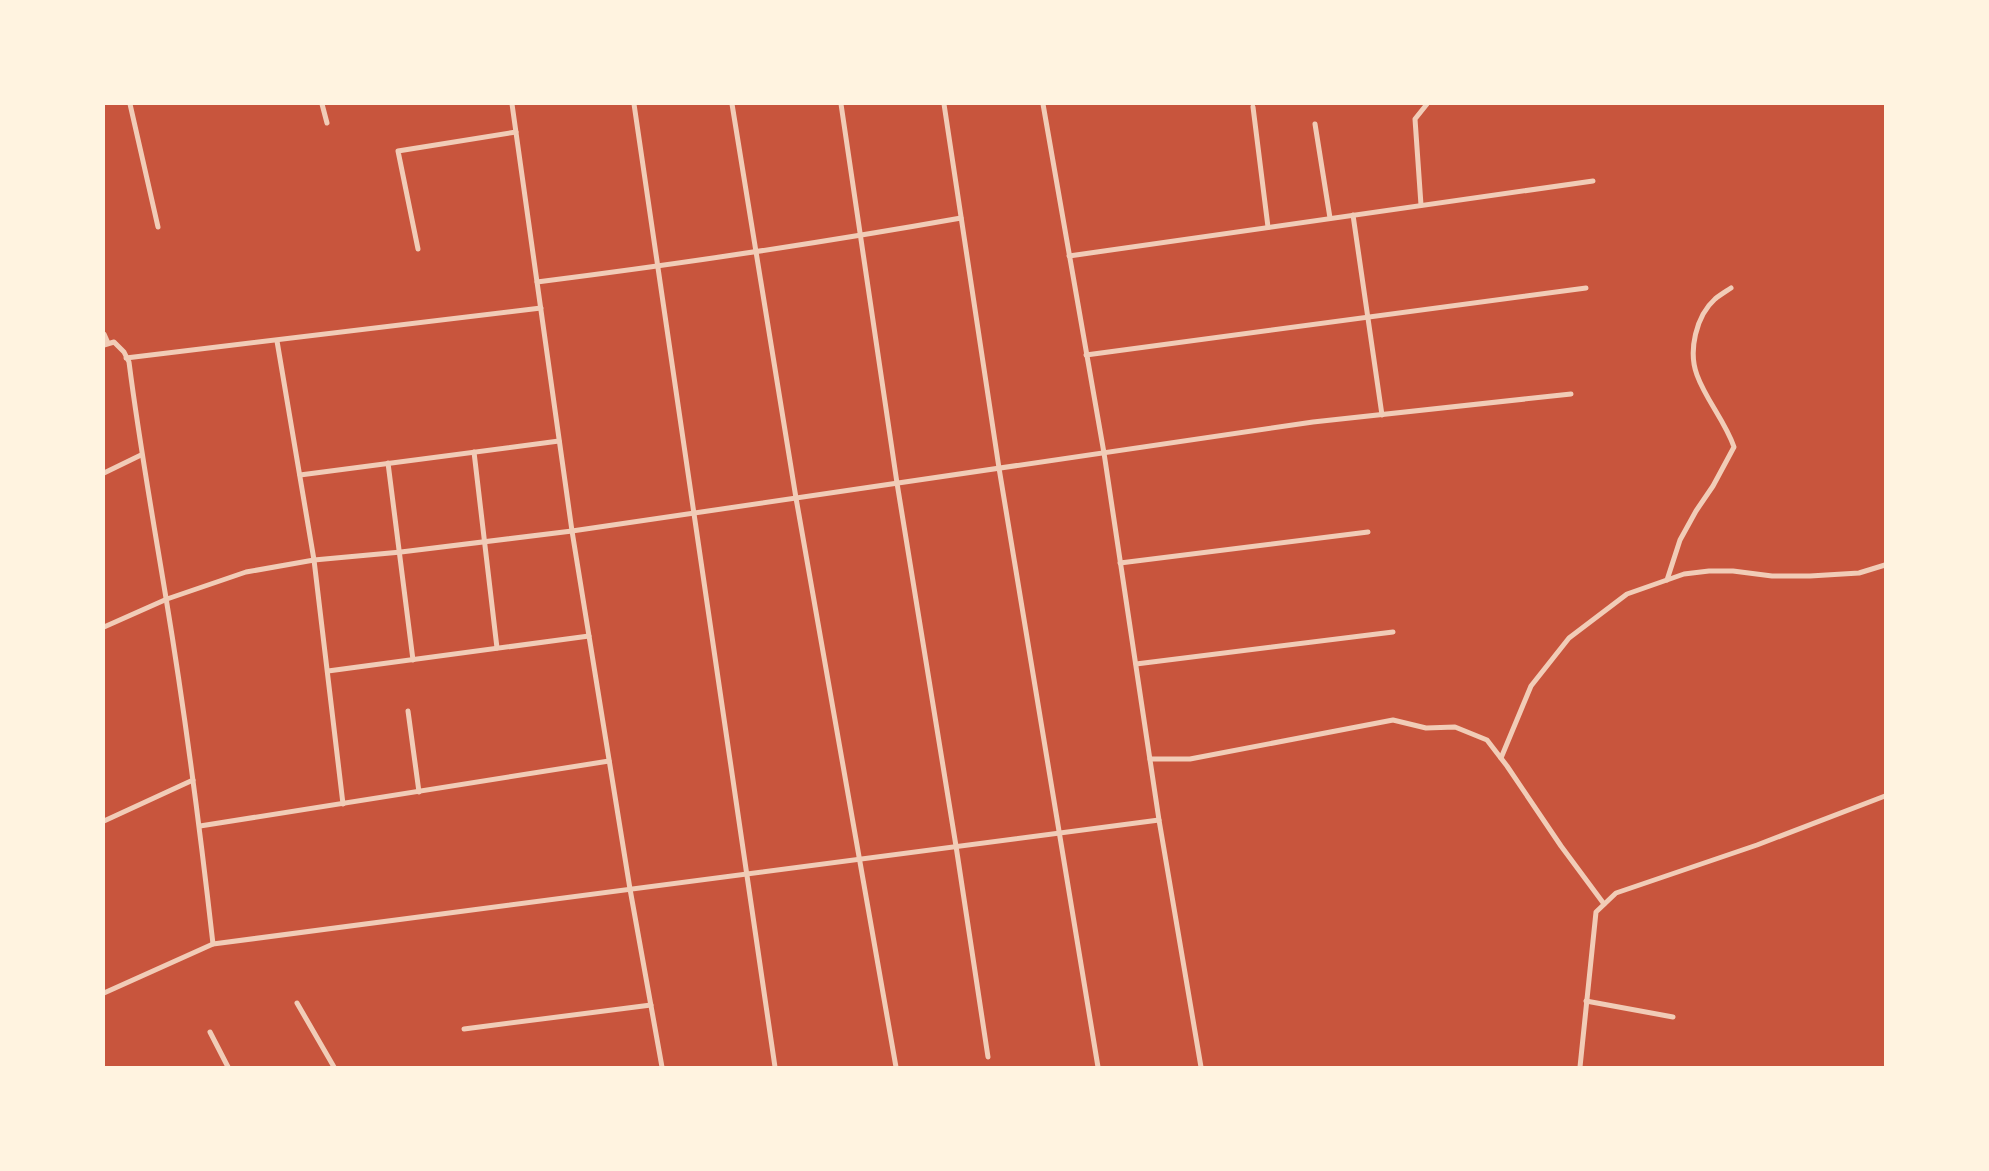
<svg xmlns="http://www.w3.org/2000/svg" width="1989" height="1171" font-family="Lato,sans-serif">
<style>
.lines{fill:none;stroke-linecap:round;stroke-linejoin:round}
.minor{stroke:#f1ccb7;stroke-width:5}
</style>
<rect width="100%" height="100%" fill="#c8553d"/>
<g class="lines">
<!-- minor -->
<g class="minor">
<polyline points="130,104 158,227"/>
<polyline points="322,104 327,123"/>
<polyline points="512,104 572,531 630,889 662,1067"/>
<polyline points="634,104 775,1067"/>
<polyline points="732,104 796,498 896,1067"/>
<polyline points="841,104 897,483 956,846 988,1057"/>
<polyline points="944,104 999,468 1098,1067"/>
<polyline points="1043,104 1104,453 1159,820 1201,1067"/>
<polyline points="1253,107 1268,227"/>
<polyline points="1315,124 1330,218"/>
<polyline points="1421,205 1415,119 1427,104"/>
<polyline points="1353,215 1382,415"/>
<polyline points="418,249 398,151 516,132"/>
<polyline points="1069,256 1593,181"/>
<path d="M537 282C679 264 820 243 961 218"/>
<polyline points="104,334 108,343"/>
<polyline points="277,341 314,560 343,804"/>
<path d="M104 345 114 342 124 352 129 362C139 441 153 519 166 598 185 713 200 829 213 944"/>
<polyline points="1086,355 1586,288"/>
<polyline points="126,358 541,308"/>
<polyline points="474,452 497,648"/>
<polyline points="388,463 413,660"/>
<polyline points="104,473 141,455"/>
<polyline points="300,475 559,441"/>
<polyline points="1120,563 1368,532"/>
<path d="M1667 580 1680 540 1696 511 1713 486 1734 447C1725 421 1706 400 1697 375 1688 351 1696 316 1715 299 1720 295 1725 292 1731 288"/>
<polyline points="104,627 167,599 246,572 314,560 401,552 572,531 1313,422 1571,394"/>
<polyline points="1136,664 1393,632"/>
<polyline points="328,671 589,636"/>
<polyline points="408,711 419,792"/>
<polyline points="1501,758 1531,686 1569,638 1627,594 1684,574 1709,571 1733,571 1772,576 1810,576 1859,573 1885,565"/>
<polyline points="1150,759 1190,759 1393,720 1426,728 1455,727 1487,740 1507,766 1561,846 1604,904"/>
<polyline points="104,821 193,780"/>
<polyline points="200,826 609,761"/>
<polyline points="104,993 213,944 1159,820"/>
<polyline points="1586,1001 1673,1017"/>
<polyline points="297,1003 334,1067"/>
<polyline points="464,1029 651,1005"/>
<polyline points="210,1032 228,1067"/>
<polyline points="1580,1067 1596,912 1616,893 1757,845 1885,796"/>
</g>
</g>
<!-- border -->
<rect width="1989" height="1171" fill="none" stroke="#fff3e0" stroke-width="210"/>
</svg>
